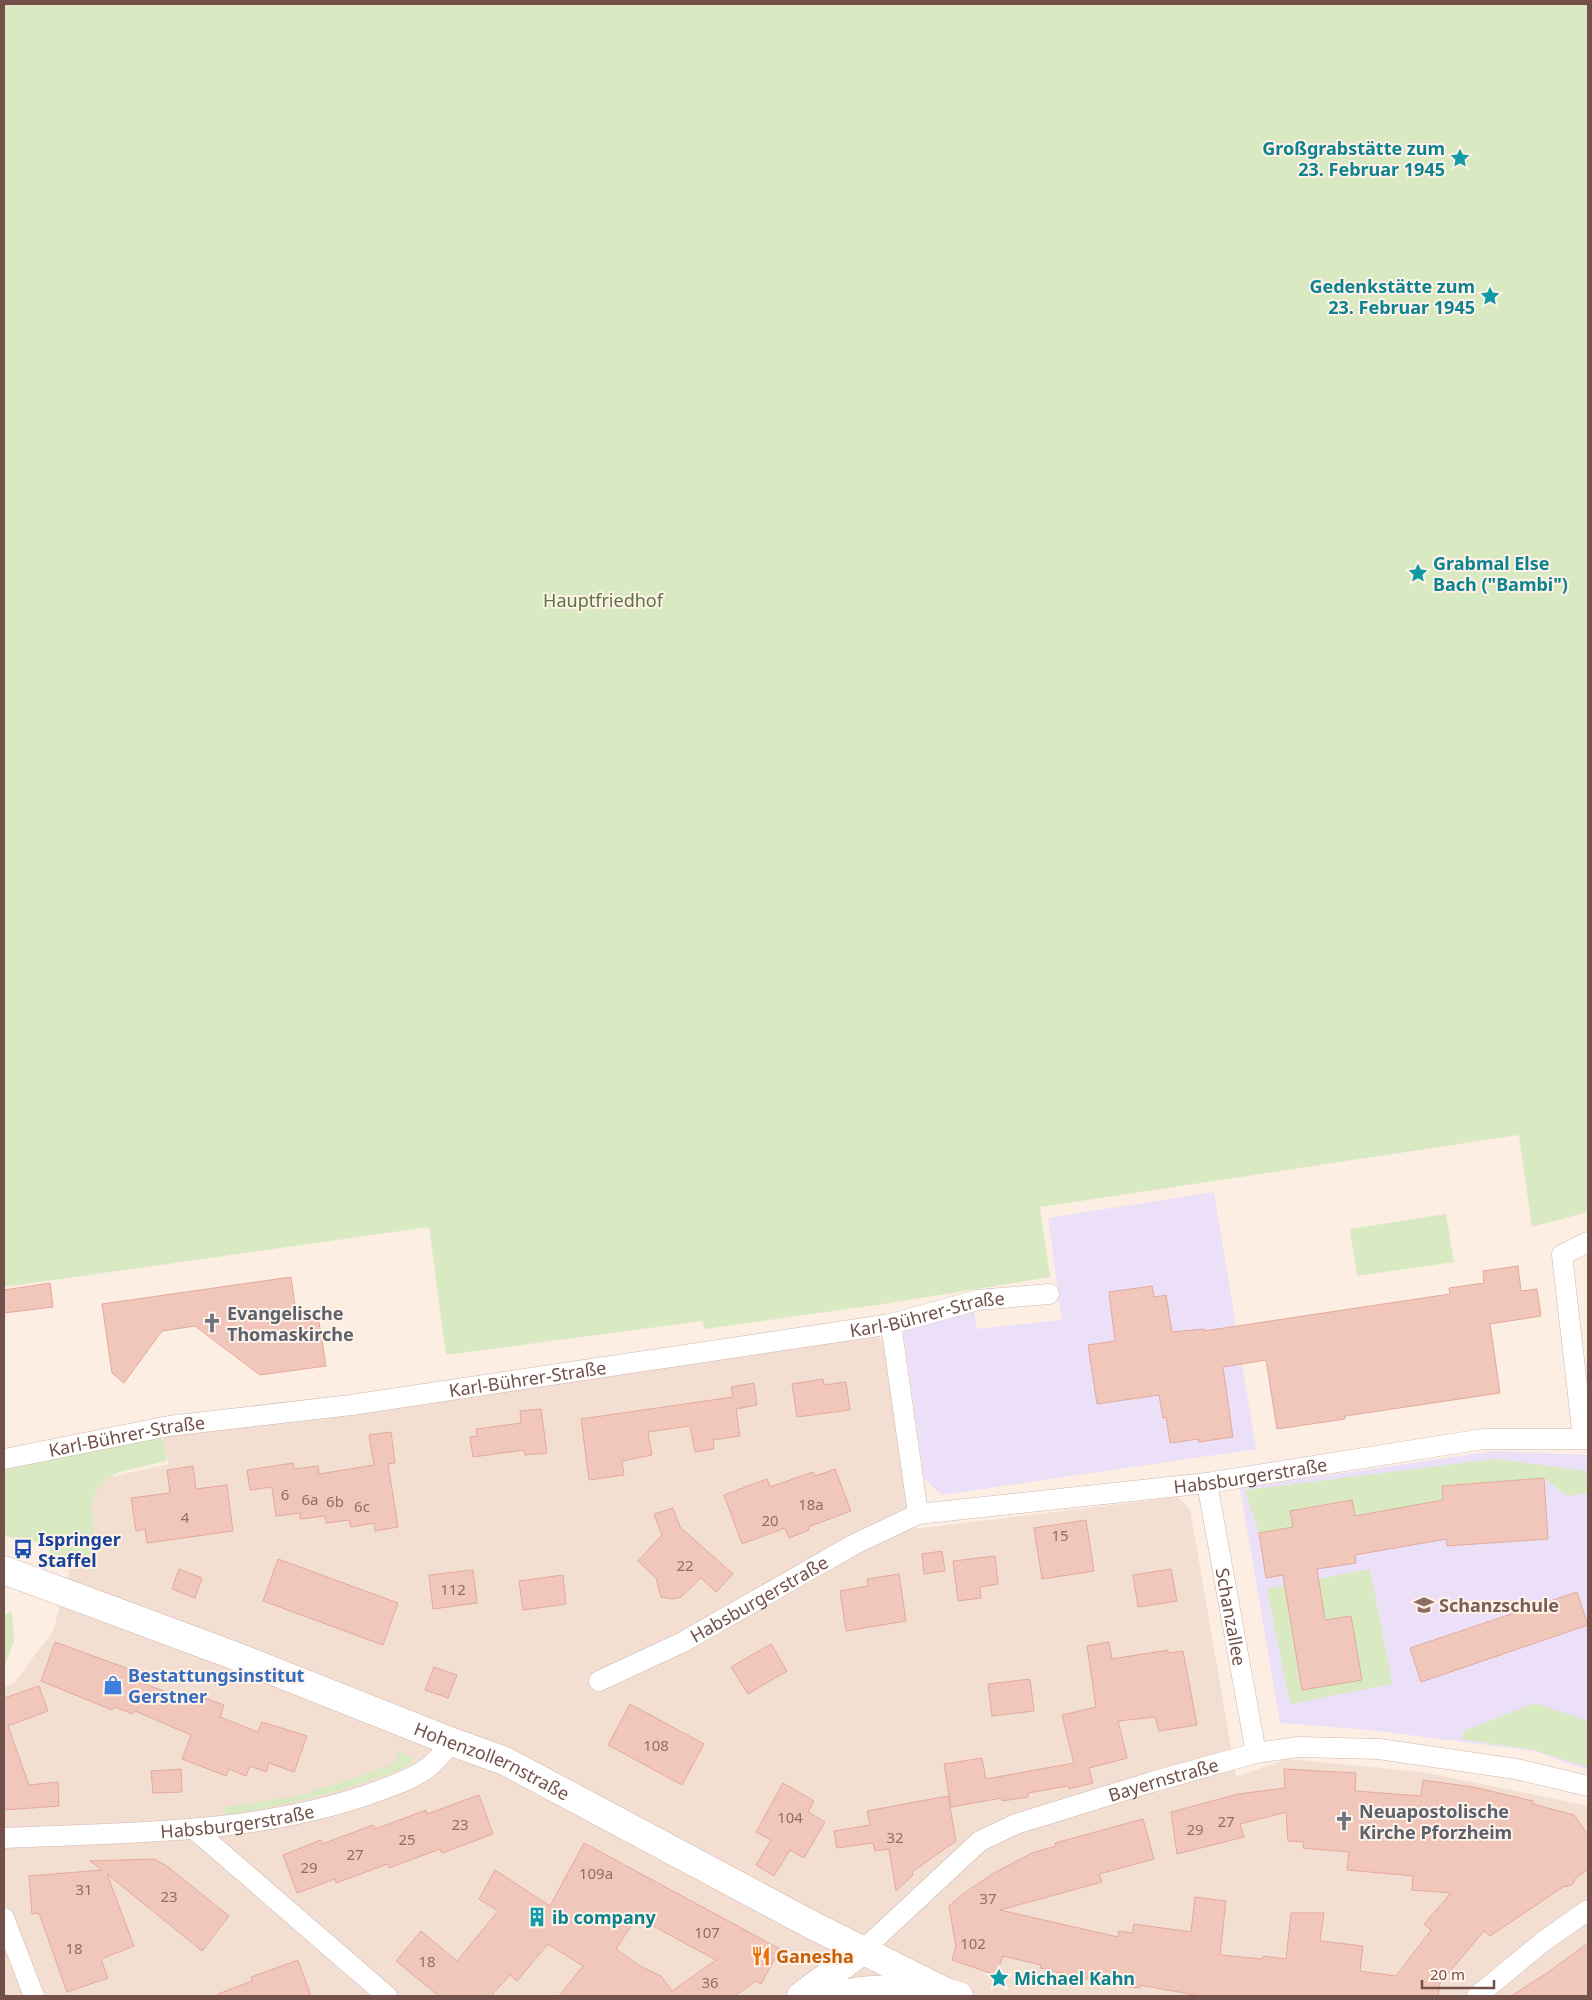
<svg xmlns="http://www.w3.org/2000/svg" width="1592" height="2000" font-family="'Noto Sans',sans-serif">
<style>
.residential{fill:#f3ded2}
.education{fill:#ebe0f8}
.green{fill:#d9e9c2}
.building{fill:#f1c7bb;stroke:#e3aa9c;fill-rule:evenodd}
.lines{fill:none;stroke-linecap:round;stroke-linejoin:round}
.street-casing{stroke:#cfb6ad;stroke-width:21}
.secondary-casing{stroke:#d2b5aa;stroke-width:29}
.street{stroke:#fff;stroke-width:20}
.secondary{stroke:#fff;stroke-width:28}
.labels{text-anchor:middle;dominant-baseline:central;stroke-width:4;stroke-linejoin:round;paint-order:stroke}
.number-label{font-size:15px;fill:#926e66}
.culture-label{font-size:18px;font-weight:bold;fill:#0d838f;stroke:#fff2e9;text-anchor:start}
.park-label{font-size:18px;fill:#58743f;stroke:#fff2e9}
.worship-label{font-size:18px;font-weight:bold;fill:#5b616d;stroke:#fff2e9;text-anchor:start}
.street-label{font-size:18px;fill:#73514a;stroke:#fff2e9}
.transit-label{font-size:18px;font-weight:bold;fill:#164399;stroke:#fff2e9;text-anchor:start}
.education-label{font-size:18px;font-weight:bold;fill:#785e54;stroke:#fff2e9;text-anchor:start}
.shop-label{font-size:18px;font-weight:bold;fill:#366cbe;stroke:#fff2e9;text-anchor:start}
.food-label{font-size:18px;font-weight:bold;fill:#c56008;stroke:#fff2e9;text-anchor:start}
</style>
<rect width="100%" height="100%" fill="#fceee3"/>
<!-- residential -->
<polygon class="residential" points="875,1333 887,1347 915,1529 1177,1497 1190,1509 1236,1777 1287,1759 1423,1772 1588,1806 1588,1996 4,1996 4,1687 14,1683 53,1631 93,1481 169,1464 162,1436"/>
<!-- education -->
<g class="education">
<polygon points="1214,1192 1256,1449 941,1495 924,1478 903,1330 974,1308 976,1329 1062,1320 1048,1218"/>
<polygon points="1494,1451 1588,1455 1588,1770 1534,1751 1370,1730 1280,1723 1240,1488"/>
</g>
<!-- green -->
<g class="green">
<polygon points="4,4 1588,4 1588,1212 1532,1227 1519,1135 1040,1207 1050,1277 890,1303 705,1329 702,1321 446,1355 429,1227 4,1287"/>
<polygon points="1446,1214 1454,1262 1357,1276 1350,1229"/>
<polygon points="160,1437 164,1443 167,1461 119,1472 105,1481 95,1493 92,1507 97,1572 49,1553 51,1547 35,1541 32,1546 4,1535 4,1470"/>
<polygon points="1494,1459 1588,1471 1588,1493 1567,1496 1544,1478 1444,1506 1355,1516 1352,1500 1290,1511 1293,1527 1259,1533 1245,1490"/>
<polygon points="1370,1569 1392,1684 1290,1704 1267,1589"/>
<polygon points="12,1612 14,1642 4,1667 4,1614"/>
<polygon points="1535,1703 1588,1721 1588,1767 1534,1750 1461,1739 1464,1731"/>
<path d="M399 1752 414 1758 413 1760C402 1772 382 1776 368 1781 321 1797 274 1808 224 1815L225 1807 295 1796 339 1783 390 1765 396 1761Z"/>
</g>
<!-- building -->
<g class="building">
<polygon points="1518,1266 1521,1291 1537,1289 1541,1316 1490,1324 1500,1393 1345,1416 1345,1419 1277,1429 1266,1360 1223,1367 1233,1437 1199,1442 1198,1439 1170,1443 1166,1417 1163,1418 1159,1395 1097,1404 1088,1345 1115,1341 1109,1292 1152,1286 1154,1297 1166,1295 1172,1332 1204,1329 1204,1331 1450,1294 1449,1288 1484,1283 1483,1271"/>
<polygon points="291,1277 297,1320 318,1316 326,1366 260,1375 195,1326 162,1331 124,1383 112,1373 102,1304"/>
<polygon points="50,1283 53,1307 4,1313 4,1290"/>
<polygon points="823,1379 824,1385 846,1382 850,1410 797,1417 792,1384"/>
<polygon points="754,1383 757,1405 736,1409 740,1436 713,1440 714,1449 695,1452 690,1426 648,1432 652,1455 622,1461 624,1475 589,1480 581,1419 733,1397 731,1387"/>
<polygon points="541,1409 547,1453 525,1455 524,1450 473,1457 470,1437 477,1436 476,1429 521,1423 520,1411"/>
<polygon points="391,1432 395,1463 388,1464 398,1527 375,1531 374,1523 351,1527 349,1520 326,1523 325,1516 300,1519 300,1513 276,1516 272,1487 250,1490 247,1470 293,1463 294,1469 318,1466 319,1474 374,1465 369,1435"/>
<polygon points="193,1466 196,1489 227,1485 233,1531 147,1543 145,1529 136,1531 131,1498 170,1493 167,1470"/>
<polygon points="835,1469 851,1511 808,1527 809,1530 789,1538 785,1528 742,1544 724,1495 767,1479 770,1487 813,1472 815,1476"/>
<polygon points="1544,1478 1548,1539 1447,1546 1446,1539 1355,1555 1356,1563 1317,1569 1325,1620 1351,1616 1362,1680 1302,1690 1283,1575 1266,1578 1259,1533 1293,1527 1290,1511 1352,1500 1355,1516 1443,1500 1442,1486"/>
<polygon points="673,1508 680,1527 733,1574 716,1592 701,1578 681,1597 673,1599 661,1597 656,1578 638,1561 662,1535 654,1514"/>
<polygon points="1086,1520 1094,1571 1042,1579 1034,1528"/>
<polygon points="942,1551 945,1571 924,1574 922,1554"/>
<polygon points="995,1556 998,1584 980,1587 981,1598 958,1601 953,1561"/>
<polygon points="278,1559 398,1603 383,1645 263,1601"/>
<polygon points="179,1569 202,1578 195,1598 172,1589"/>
<polygon points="1171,1569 1177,1601 1138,1607 1133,1575"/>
<polygon points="473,1570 477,1603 433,1609 429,1575"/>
<polygon points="899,1574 906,1621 846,1631 840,1591 868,1586 867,1579"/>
<polygon points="563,1575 566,1604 523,1610 519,1581"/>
<polygon points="1577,1592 1588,1625 1421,1682 1410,1648"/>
<polygon points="55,1642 148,1676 145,1684 185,1699 188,1692 224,1705 220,1717 258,1732 262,1722 307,1736 294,1772 269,1763 266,1772 250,1766 246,1776 229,1769 226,1776 182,1759 191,1735 135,1711 133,1714 115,1707 112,1710 41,1681"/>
<polygon points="1109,1642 1112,1659 1168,1650 1168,1653 1183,1651 1197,1725 1159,1731 1155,1717 1118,1721 1127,1758 1089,1768 1093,1783 1069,1789 1068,1786 1028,1793 1028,1797 1002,1801 1002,1798 951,1807 944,1764 982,1758 986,1779 1074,1763 1062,1715 1096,1707 1087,1646"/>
<polygon points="771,1644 787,1671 748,1694 731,1667"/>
<polygon points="434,1667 457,1675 448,1698 425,1690"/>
<polygon points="1030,1679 1034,1711 992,1716 988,1684"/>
<polygon points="39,1686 48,1711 8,1726 29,1785 58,1782 59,1806 4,1810 4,1698"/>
<polygon points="630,1704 704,1744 682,1785 608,1745"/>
<polygon points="181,1769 182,1792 153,1793 151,1771"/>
<polygon points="1284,1769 1356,1773 1355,1791 1421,1796 1423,1780 1473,1787 1533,1801 1533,1804 1574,1815 1588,1835 1588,1869 1577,1877 1572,1885 1563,1887 1490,1936 1484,1931 1440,1983 1438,1996 1200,1996 1140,1985 1140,1988 1112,1985 1040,1968 1041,1965 1003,1956 996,1975 952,1960 956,1947 949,1906 964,1893 994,1873 1032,1853 1056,1846 1055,1843 1143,1819 1154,1859 1099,1874 1102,1882 1000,1910 1118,1937 1119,1931 1132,1933 1134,1924 1191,1932 1195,1897 1226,1901 1220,1955 1263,1959 1263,1956 1286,1959 1291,1913 1324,1913 1320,1941 1363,1946 1360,1971 1396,1976 1431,1930 1424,1924 1451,1893 1412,1890 1413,1876 1347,1870 1349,1852 1303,1848 1304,1842 1288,1841 1286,1812 1240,1824 1244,1837 1177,1854 1171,1812 1238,1794 1285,1788"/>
<polygon points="783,1783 814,1801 808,1812 825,1822 804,1858 790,1850 774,1876 756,1865 771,1840 756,1832"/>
<polygon points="479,1795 493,1834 442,1853 440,1849 389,1868 388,1864 336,1883 335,1879 297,1893 283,1855 321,1840 322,1844 373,1825 375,1829 426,1810 427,1814"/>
<polygon points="948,1796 956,1841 912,1872 913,1875 896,1891 889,1849 875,1851 873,1843 837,1848 834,1831 870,1825 867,1811"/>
<path d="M584 1843 780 1949 761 1984 756 1981 735 1996H559L583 1966 548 1944 517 1981 510 1975 491 1996H439L396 1961 421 1931 457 1961 498 1911 479 1899 495 1870 550 1906ZM637 1917 677 1939 716 1960 672 1991 661 1976 640 1966 616 1949Z"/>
<polygon points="154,1859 167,1866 229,1916 202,1951 107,1874 134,1946 101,1959 108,1978 67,1992 39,1913 32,1914 29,1876 102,1870 90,1861"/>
<polygon points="1588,1943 1588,1996 1511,1996 1547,1973"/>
<polygon points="298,1960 311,1996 218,1996 218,1994 252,1981 251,1977"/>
</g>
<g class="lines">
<defs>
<g id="street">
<polyline points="891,1324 918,1514"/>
<polyline points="1583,1438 1562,1255 1588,1242"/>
<path id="s1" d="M4 1459 169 1426 351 1405 891 1324 978 1300 1049 1294"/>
<path id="s2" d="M1207 1483 1256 1753"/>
<path id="s3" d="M599 1681 683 1642 853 1545 918 1514 1207 1483 1483 1439H1588"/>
<polyline points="194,1829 387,1996"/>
<path id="s4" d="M4 1838C126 1832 250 1835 367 1795 386 1788 409 1781 426 1769 436 1762 444 1752 452 1742"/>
<polyline points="4,1918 34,1996"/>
<path id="s5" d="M862 1951 980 1841 1016 1824 1152 1782 1256 1753 1298 1747 1379 1749 1516 1769 1588 1786"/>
<polyline points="1477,1996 1544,1941 1588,1910"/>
</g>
<g id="secondary">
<path id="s6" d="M4 1570 230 1654 452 1742 505 1761 812 1925 946 1992 959 1996"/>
<polyline points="801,1996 862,1951"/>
<path d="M839 1996C870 1986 904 1990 936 1992"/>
</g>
</defs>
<!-- street casing -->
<use href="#street" class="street-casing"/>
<!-- secondary casing -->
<use href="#secondary" class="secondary-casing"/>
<!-- street -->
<use href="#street" class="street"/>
<!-- secondary -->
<use href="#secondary" class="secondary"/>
</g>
<!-- icons -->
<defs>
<symbol id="sight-bare" viewBox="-9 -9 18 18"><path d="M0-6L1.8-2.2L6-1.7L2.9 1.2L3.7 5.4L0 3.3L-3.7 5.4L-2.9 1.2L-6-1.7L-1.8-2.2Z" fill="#0f9aa8" stroke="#fff2e9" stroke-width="2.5" paint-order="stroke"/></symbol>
<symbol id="church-bare" viewBox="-9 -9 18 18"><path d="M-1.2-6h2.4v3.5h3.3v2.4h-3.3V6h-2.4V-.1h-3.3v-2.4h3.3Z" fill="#6b7280" stroke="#fff2e9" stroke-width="2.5" paint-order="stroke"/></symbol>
<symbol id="bus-bare" viewBox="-9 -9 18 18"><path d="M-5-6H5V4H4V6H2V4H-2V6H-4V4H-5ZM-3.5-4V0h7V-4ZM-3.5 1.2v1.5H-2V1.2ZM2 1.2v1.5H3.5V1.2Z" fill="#1a4fb4" stroke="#fff2e9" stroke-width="2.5" paint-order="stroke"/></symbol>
<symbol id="school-bare" viewBox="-9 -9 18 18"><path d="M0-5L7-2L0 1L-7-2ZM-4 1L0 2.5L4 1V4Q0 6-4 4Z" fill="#8d6e63" stroke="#fff2e9" stroke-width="2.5" paint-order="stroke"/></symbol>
<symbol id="shop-bare" viewBox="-9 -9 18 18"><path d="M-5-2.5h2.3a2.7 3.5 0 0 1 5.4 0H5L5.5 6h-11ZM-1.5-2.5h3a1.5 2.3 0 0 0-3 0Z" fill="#3f7fe0" stroke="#fff2e9" stroke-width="2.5" paint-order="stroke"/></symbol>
<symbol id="building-bare" viewBox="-9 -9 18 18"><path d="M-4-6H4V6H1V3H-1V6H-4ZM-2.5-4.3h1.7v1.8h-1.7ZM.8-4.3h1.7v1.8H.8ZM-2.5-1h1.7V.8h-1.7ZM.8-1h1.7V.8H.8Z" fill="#0f9aa8" stroke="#fff2e9" stroke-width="2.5" paint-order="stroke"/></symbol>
<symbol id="restaurant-bare" viewBox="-9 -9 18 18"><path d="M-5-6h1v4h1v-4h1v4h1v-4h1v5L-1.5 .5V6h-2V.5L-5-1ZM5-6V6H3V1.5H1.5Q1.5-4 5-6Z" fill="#e8710a" stroke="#fff2e9" stroke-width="2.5" paint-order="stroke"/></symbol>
</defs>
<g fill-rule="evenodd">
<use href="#sight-bare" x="1446" y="144" width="28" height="28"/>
<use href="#sight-bare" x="1476" y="282" width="28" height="28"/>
<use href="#sight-bare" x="1404" y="559" width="28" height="28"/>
<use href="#church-bare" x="198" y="1309" width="28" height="28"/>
<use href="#bus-bare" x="9" y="1535" width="28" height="28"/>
<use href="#school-bare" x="1410" y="1591" width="28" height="28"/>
<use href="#shop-bare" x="99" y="1671" width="28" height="28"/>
<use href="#church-bare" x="1330" y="1807" width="28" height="28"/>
<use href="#building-bare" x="523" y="1903" width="28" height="28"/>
<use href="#restaurant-bare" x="747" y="1942" width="28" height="28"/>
<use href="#sight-bare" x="985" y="1964" width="28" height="28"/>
</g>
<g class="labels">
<!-- number labels -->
<g class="number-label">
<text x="285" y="1494">6</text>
<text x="310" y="1499">6a</text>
<text x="335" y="1501">6b</text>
<text x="811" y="1504">18a</text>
<text x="362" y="1506">6c</text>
<text x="185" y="1517">4</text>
<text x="770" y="1520">20</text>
<text x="1060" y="1535">15</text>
<text x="685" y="1565">22</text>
<text x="453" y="1589">112</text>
<text x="656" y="1745">108</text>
<text x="790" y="1817">104</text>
<text x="1226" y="1821">27</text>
<text x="460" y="1824">23</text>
<text x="1195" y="1829">29</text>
<text x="895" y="1837">32</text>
<text x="407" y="1839">25</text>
<text x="355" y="1854">27</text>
<text x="309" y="1867">29</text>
<text x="596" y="1873">109a</text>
<text x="84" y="1889">31</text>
<text x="169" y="1896">23</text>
<text x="988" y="1898">37</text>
<text x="707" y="1932">107</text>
<text x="973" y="1943">102</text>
<text x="74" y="1948">18</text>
<text x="427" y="1961">18</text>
<text x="710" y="1982">36</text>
</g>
<!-- culture labels -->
<g class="culture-label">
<text x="1445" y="148" text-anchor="end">Großgrabstätte zum<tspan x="1445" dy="21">23. Februar 1945</tspan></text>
<text x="1475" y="286" text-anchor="end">Gedenkstätte zum<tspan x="1475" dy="21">23. Februar 1945</tspan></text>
<text x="1433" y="563">Grabmal Else<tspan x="1433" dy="21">Bach ("Bambi")</tspan></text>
<text x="552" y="1917">ib company</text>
<text x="1014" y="1978">Michael Kahn</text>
</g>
<!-- park labels -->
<g class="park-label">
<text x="603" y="600">Hauptfriedhof</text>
</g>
<!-- worship labels -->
<g class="worship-label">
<text x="227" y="1313">Evangelische<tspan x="227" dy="21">Thomaskirche</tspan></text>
<text x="1359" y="1811">Neuapostolische<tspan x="1359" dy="21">Kirche Pforzheim</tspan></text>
</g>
<!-- street labels -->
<g class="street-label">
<text stroke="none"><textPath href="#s1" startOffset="935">Karl-Bührer-Straße</textPath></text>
<text stroke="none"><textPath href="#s1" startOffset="530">Karl-Bührer-Straße</textPath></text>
<text stroke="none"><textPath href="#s1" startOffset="125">Karl-Bührer-Straße</textPath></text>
<text stroke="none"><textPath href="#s3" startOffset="695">Habsburgerstraße</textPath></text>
<text stroke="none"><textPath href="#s3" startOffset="180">Habsburgerstraße</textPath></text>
<text stroke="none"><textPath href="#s2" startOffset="136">Schanzallee</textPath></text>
<text stroke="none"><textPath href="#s6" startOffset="524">Hohenzollernstraße</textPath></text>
<text stroke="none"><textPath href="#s5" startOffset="355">Bayernstraße</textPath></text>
<text stroke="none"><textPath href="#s4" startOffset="234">Habsburgerstraße</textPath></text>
</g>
<!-- transit labels -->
<g class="transit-label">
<text x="38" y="1539">Ispringer<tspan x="38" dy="21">Staffel</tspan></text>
</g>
<!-- education labels -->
<g class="education-label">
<text x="1439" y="1605">Schanzschule</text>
</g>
<!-- shop labels -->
<g class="shop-label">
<text x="128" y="1675">Bestattungsinstitut<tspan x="128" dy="21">Gerstner</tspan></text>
</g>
<!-- food labels -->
<g class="food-label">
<text x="776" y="1956">Ganesha</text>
</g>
</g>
<!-- border -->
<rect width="1592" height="2000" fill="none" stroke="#73514a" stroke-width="10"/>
<!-- scale -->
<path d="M1422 1980v8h72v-8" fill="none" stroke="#73514a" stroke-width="2.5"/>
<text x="1430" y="1980" font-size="15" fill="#73514a" stroke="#fff2e9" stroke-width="4" paint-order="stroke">20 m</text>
</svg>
